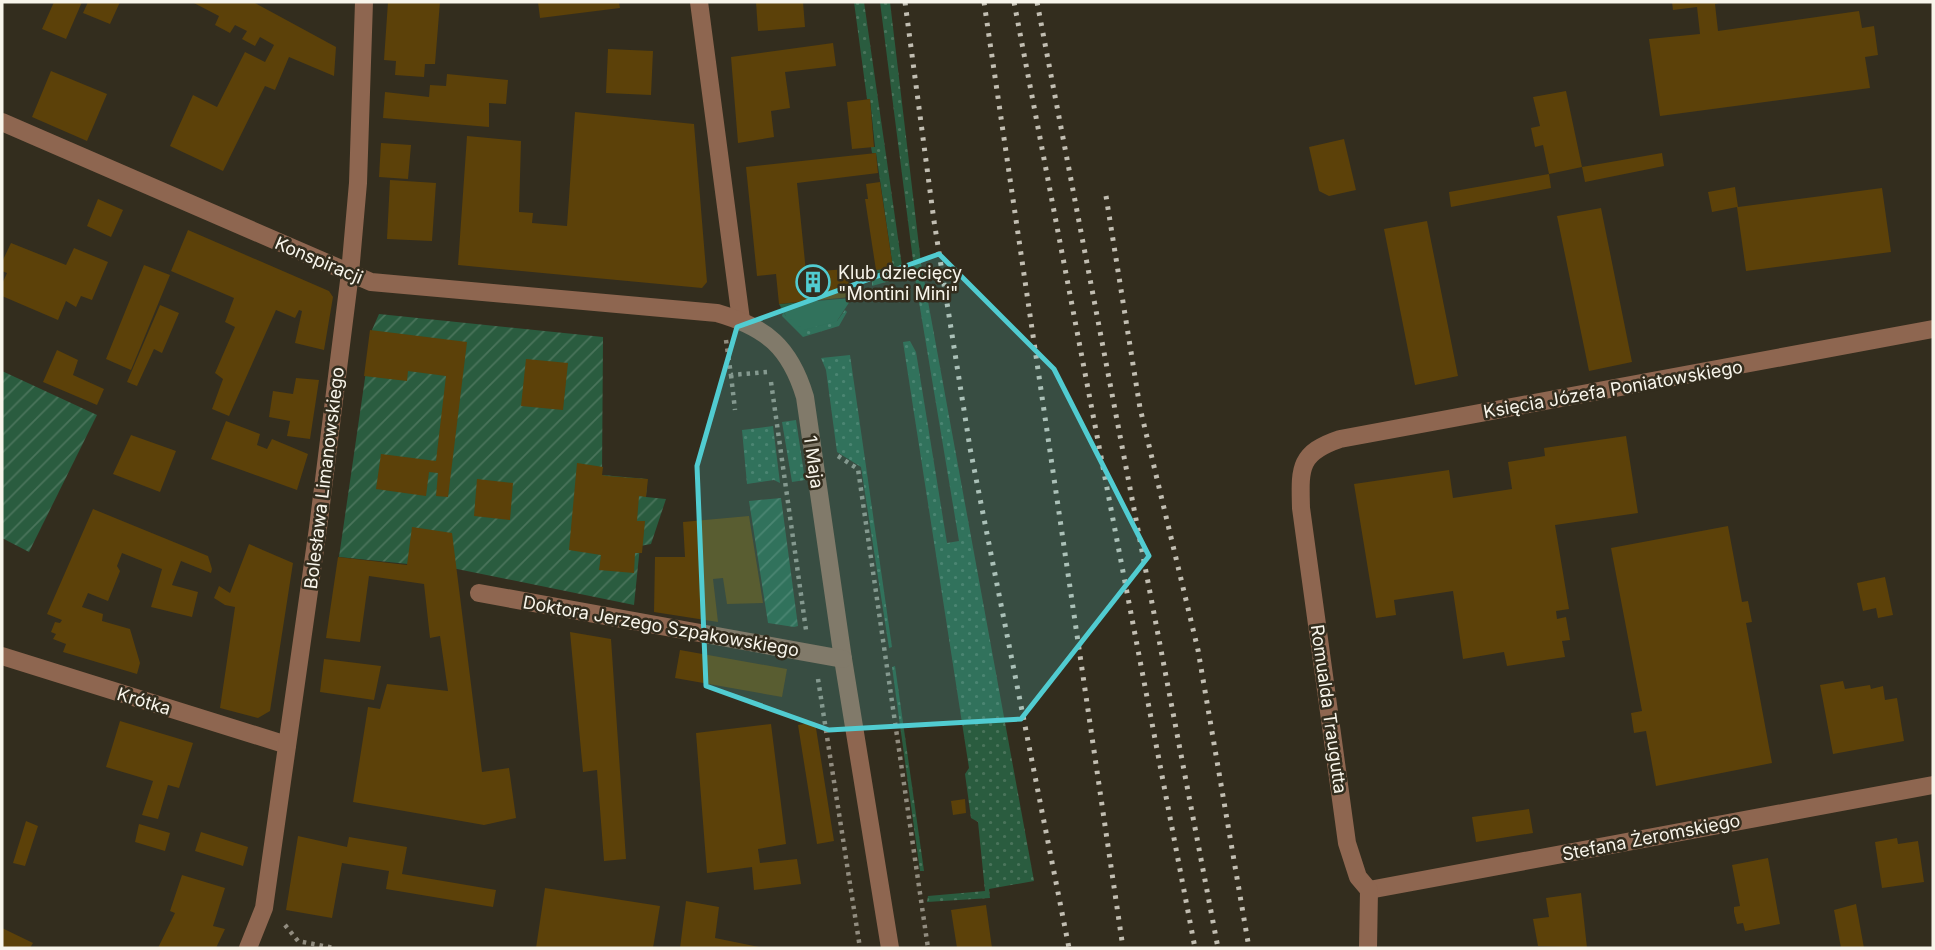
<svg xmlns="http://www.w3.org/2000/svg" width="1935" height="950" font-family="Inter,sans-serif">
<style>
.grass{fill:url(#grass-dots)}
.park{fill:#2a5c3f}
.garden{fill:url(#garden-furrows)}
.building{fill:#5c4109}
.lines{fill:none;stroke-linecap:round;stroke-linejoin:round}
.path{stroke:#918c7f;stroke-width:4.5;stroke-dasharray:3.5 5;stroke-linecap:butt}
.street{stroke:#8e6650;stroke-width:18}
.rail{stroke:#c2beb2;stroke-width:5;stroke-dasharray:3.5 7;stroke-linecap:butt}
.marked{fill:#51ccd1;fill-opacity:0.2;stroke:#51ccd1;stroke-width:5;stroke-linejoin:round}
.labels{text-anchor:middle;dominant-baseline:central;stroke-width:5;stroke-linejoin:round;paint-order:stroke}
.street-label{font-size:18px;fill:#f8f5eb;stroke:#332d1e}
.poi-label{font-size:18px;fill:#f8f5eb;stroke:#332d1e;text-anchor:start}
</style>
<defs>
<pattern id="grass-dots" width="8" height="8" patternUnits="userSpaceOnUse" patternTransform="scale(1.75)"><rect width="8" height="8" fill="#2a5c3f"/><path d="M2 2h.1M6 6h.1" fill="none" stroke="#4a745b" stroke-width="1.8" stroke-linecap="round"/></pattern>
<pattern id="garden-furrows" width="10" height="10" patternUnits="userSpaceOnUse" patternTransform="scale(1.75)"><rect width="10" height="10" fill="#2a5c3f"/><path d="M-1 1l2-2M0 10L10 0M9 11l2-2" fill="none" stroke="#4a745b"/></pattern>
</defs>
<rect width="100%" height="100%" fill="#332d1e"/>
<!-- grass -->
<g class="grass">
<polygon points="854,2 864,2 902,266 900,278 872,286 872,270 893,268 876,153 872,153 871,147 875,147 870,99 867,99"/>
<polygon points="880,2 890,2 921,263 1034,881 989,889 990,898 927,902 928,896 985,891 978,822 971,818 965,774 969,768 903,342 910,341 916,352 947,543 959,541 916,284"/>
<polygon points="845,310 847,312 839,326 803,337 782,316 783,312 786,316 837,321"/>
<polygon points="850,355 892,647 889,648 861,467 837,452 826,370 821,358"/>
<polygon points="796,420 805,480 792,482 782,422"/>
<polygon points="773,426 780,483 774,480 747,484 742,430"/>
<polygon points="895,666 924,871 920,871 892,667"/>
</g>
<!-- park -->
<polygon class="park" points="852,298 837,321 804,330 786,316 779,304"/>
<!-- garden -->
<g class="garden">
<polygon points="379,314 603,337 602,475 647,479 646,497 666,499 651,544 640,546 634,605 457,569 339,557 372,330"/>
<polygon points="2,371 97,415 29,552 2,538"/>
<polygon points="781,498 798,626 794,627 768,623 749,501"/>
</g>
<!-- building -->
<g class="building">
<polygon points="54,2 82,2 66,39 42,29"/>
<polygon points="88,2 120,2 110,24 83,13"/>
<polygon points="192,2 253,2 336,47 334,76 289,57 275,90 265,86 223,171 170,146 193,95 217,107 245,52 265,62 274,45 260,37 255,46 242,39 247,31 235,25 230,33 215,25 219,16"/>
<polygon points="388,2 440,2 435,64 425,64 424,77 395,75 396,61 384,60"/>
<polygon points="538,2 619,2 620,8 540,18"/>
<polygon points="756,2 803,2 805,27 758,31"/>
<polygon points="1672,2 1723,2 1715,4 1718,31 1859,11 1862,28 1874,26 1878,55 1865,57 1870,88 1660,116 1649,39 1700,34 1697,7 1673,10"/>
<polygon points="833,43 836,66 785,72 790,108 771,111 774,137 738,143 731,57"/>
<polygon points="608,49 653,51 651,95 606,93"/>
<polygon points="51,71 107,94 87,141 32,117"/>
<polygon points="447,74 508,80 506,104 489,103 489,127 383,118 385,92 429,97 430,85 446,86"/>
<polygon points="1566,91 1582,167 1549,174 1551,188 1451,207 1449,192 1549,174 1543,145 1535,147 1531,128 1540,126 1533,97"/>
<polygon points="870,99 874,147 852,149 847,102"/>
<polygon points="575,112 694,124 707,282 702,288 458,265 467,136 521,141 519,212 533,213 532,223 567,226"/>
<polygon points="1344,139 1356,190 1329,196 1319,191 1309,147"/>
<polygon points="381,143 411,145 408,179 379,177"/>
<polygon points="876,153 878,173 797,183 806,272 847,269 850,297 779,304 776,274 757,276 746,167"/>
<polygon points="1662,153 1664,166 1585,182 1582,167"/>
<polygon points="390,180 436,183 432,241 387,239"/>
<polygon points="880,182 893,268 876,270 865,199 868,199 866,184"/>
<polygon points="1735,187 1738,207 1882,188 1891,252 1746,271 1737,207 1712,212 1708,192"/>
<polygon points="98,199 123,210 111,237 87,226"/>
<polygon points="1601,208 1632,362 1589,371 1557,216"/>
<polygon points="1427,221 1458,376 1415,385 1384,229"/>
<polygon points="188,230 329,291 333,297 324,350 295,343 302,311 299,310 295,318 276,310 229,416 212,409 223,379 215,373 235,327 225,322 234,298 171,271"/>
<polygon points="11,243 66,265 74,248 108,262 92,300 81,296 76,307 66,301 58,320 2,296 2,284 7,273 2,271 2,262"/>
<polygon points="144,265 170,275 131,370 106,359"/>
<polygon points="160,305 179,313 162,353 154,349 137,386 127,382"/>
<polygon points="370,330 467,342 448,497 436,496 438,473 429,472 426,496 376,489 381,454 436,461 446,376 408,371 407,381 364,376"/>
<polygon points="57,350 78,360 73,375 104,389 97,405 43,382"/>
<polygon points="526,359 568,363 563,410 521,406"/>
<polygon points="296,378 319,380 310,439 287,436 290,421 269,417 273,391 293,394"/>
<polygon points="226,421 260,434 257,445 267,449 272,439 308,454 297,490 211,459"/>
<polygon points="131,435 176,451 160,492 113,474"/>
<polygon points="1626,436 1638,513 1555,525 1569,609 1556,611 1557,619 1566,617 1570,640 1562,641 1565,657 1507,666 1504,652 1463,659 1453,591 1394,600 1396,615 1376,618 1354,484 1449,470 1453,498 1512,489 1508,462 1545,456 1544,448"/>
<polygon points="577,463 603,467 602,475 607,476 648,479 646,497 639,496 637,521 645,521 642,553 635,553 634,573 599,570 601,555 569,550"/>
<polygon points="477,479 513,483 510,520 474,516"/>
<polygon points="93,509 208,556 212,569 211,573 181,561 172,585 198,592 192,617 151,607 162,569 122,553 117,566 120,571 108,601 88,593 82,607 103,614 102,621 130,629 140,663 137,674 63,652 66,644 53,639 56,634 51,632 55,622 60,623 62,620 47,614"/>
<polygon points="749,516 763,603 727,604 723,578 713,579 718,622 654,612 655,557 685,557 683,522"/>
<polygon points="1728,526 1742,602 1748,601 1752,622 1746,623 1772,763 1656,786 1646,731 1634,733 1631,713 1642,711 1611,548"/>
<polygon points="412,527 452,533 482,772 509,768 516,818 484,825 353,802 368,707 380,709 387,684 448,691 440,636 430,638 424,584 369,576 360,642 326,638 338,557 407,565"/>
<polygon points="249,544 293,563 270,711 258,718 220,708 235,607 225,605 214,598 219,586 230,593"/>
<polygon points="1885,577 1893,615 1878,618 1876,608 1863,611 1857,583"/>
<polygon points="570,632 611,639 626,859 604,861 597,770 583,772"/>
<polygon points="680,650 787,669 782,697 675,678"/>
<polygon points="324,659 381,666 374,700 320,692"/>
<polygon points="1843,681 1845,689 1870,685 1871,689 1883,686 1885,700 1897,698 1904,741 1833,754 1820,685"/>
<polygon points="120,721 193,743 179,788 168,785 158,819 142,815 153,781 106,767"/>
<polygon points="815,722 834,841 817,844 798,725"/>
<polygon points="771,724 786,844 758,849 760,863 797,859 801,884 754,890 752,867 707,873 696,733"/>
<polygon points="965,799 966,813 953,815 951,801"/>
<polygon points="1529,809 1533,833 1476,842 1472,817"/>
<polygon points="26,821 38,826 25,866 13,863"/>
<polygon points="139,824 170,833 165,851 135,842"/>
<polygon points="201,832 248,847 243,866 195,851"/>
<polygon points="298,836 347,847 349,837 407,847 402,874 496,890 493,907 386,889 389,871 342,863 332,918 286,910"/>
<polygon points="1897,838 1898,844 1918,841 1924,882 1882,888 1875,842"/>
<polygon points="1768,858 1780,924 1745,931 1743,923 1737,924 1734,912 1734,907 1740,906 1732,865"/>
<polygon points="182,875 225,888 213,926 225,929 216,948 158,948 175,913 170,911"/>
<polygon points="545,888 660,906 653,948 536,948"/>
<polygon points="1581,893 1587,948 1538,946 1533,919 1549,917 1546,898"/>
<polygon points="686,901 719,907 715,938 764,948 680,948"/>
<polygon points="1856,904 1864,948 1841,948 1834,910"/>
<polygon points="986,905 992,948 957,948 951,910"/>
<polygon points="2,928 33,943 30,948 2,948"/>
</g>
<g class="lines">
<!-- path -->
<g class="path">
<polyline points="726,340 731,375 767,372"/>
<polyline points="731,375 735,410"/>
<polyline points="771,382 806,630"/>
<polyline points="838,456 858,469 928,948"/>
<polyline points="818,679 860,948"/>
<polyline points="285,925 298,941 334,948"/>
</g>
<!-- street -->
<g class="street">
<polyline points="699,2 741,320"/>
<path d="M2 122 371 282 717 313C766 327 790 347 805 397L843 659 890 948"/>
<polyline points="479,593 843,659"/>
<polyline points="2,656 287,745"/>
<polyline points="1369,890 1933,785"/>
<polyline points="248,948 264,908 318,528 350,273 358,183 364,2"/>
<path d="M1368 948 1369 890 1358 877 1347 843 1301 508C1300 469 1298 453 1340 439L1933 329"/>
</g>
<!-- rail -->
<g class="rail">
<polyline points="905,2 934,221 970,448 1069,948"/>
<polyline points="984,2 1123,948"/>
<polyline points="1014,2 1195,948"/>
<polyline points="1037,2 1218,948"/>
<polyline points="1106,196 1140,408 1198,650 1249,948"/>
</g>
</g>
<!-- marked area -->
<path class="marked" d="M939 254 1054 369 1149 556 1021 719 829 730 706 686 697 466 737 327Z"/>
<!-- icons -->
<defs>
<symbol id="building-ring" viewBox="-11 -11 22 22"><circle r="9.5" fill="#332d1e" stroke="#51ccd1" stroke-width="1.5"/><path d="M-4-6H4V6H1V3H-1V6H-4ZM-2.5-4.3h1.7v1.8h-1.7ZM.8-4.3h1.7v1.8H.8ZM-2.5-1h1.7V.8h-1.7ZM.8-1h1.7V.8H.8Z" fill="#51ccd1"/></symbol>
</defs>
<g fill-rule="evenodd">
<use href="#building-ring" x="794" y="263" width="38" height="38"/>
</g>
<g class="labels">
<!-- street labels -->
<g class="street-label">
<text transform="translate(319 260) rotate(23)">Konspiracji</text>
<text transform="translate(1613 389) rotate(-10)">Księcia Józefa Poniatowskiego</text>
<text transform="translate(814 462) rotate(82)">1 Maja</text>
<text transform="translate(324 478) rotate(-83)">Bolesława Limanowskiego</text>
<text transform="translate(661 626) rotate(10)">Doktora Jerzego Szpakowskiego</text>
<text transform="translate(144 701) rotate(17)">Krótka</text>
<text transform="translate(1329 709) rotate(82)">Romualda Traugutta</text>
<text transform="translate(1651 837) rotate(-11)">Stefana Żeromskiego</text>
</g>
<!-- poi labels -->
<g class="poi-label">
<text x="838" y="272">Klub dziecięcy<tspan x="838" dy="21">"Montini Mini"</tspan></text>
</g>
</g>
<!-- border -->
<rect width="1935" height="950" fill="none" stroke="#f8f5eb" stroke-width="7"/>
</svg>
